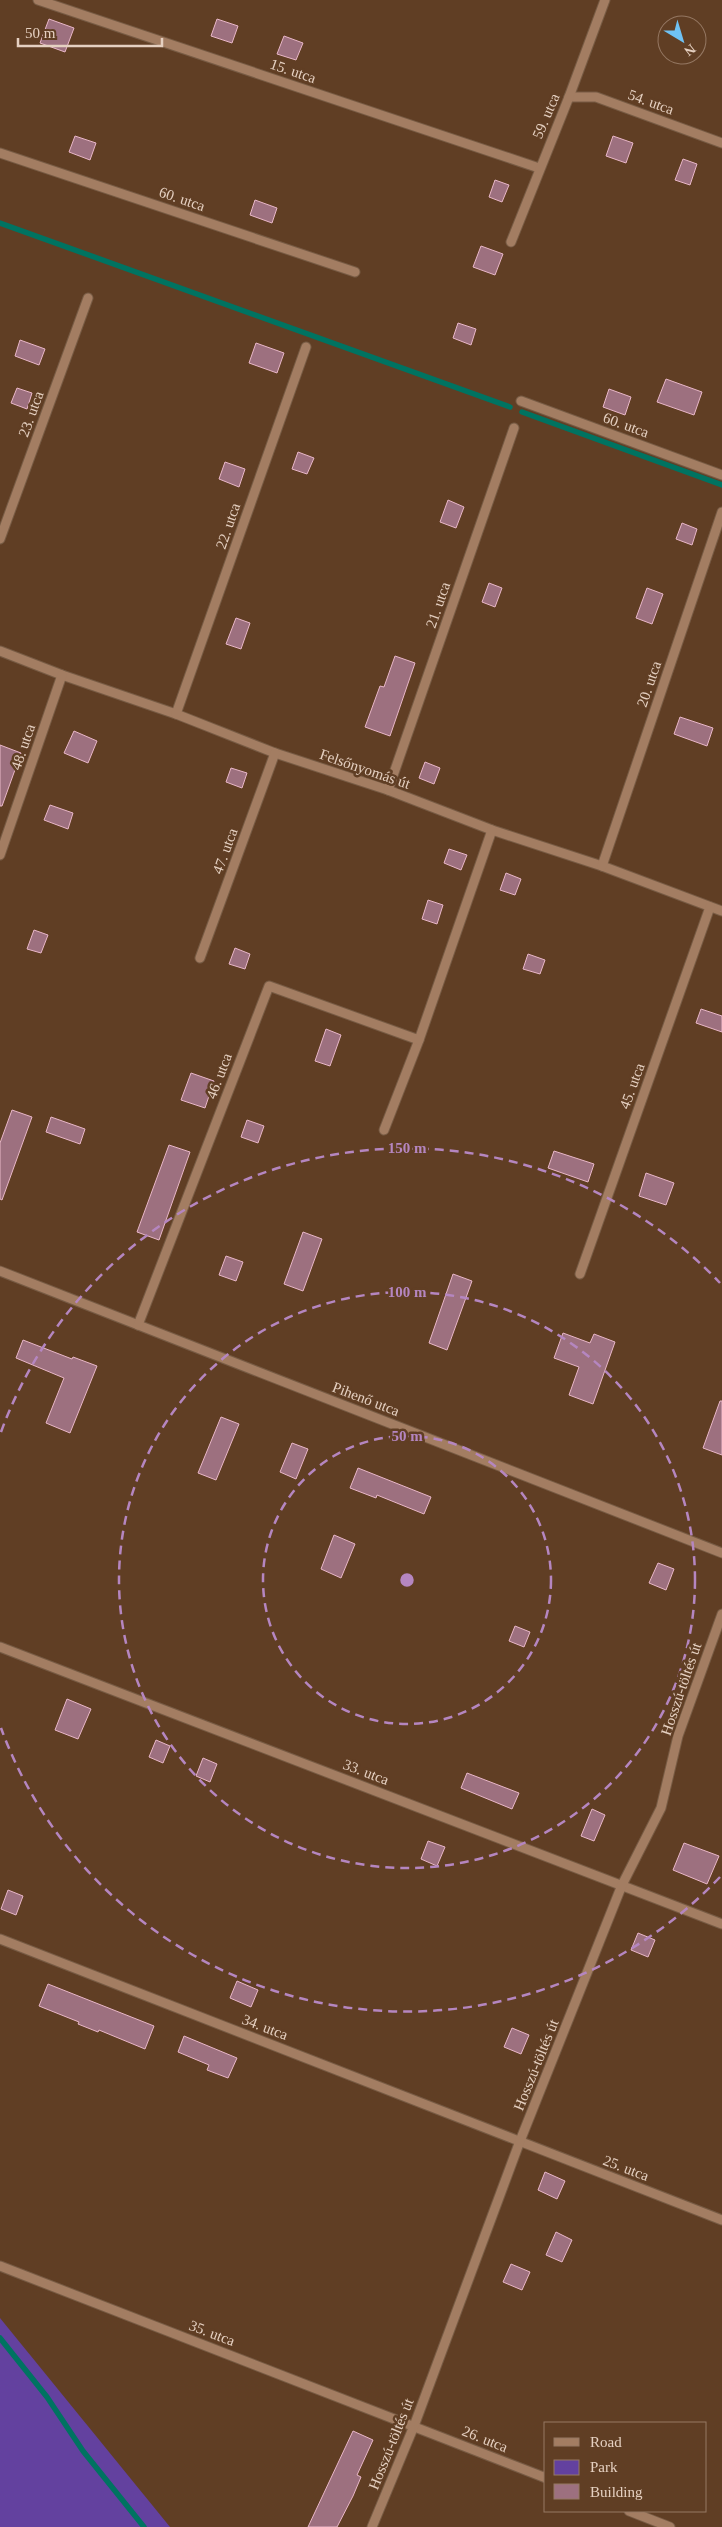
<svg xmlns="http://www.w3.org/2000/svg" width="722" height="2527" font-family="'Times New Roman',serif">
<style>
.green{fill:#63419f}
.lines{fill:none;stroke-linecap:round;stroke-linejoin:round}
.stream{stroke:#007361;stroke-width:5.5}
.building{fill:#9d707f;stroke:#e9b7c8}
.minor-casing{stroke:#775b44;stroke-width:11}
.minor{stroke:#a37d62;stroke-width:9}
.ring{fill:none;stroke:#b586c0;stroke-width:2.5;stroke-dasharray:9 6}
.labels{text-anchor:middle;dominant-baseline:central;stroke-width:5;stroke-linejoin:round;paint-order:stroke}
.street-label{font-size:15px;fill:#e5d0c1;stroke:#603e24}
.centre{fill:#b586c0;stroke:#603e24;stroke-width:2.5}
.ring-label{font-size:15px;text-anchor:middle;font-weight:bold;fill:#b586c0;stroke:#603e24;stroke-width:5;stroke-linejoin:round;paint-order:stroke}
</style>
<rect width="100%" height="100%" fill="#603e24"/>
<!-- green -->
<polygon class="green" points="0,2318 170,2527 0,2527"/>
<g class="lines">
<!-- stream -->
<g class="stream">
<polyline points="0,223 510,407"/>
<polyline points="522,412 722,485"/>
<polyline points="0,2338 47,2397 83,2451 144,2527"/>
</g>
</g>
<!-- building -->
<g class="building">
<polygon points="49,19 74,28 65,52 40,43"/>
<polygon points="217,19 238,26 232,43 211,36"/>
<polygon points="284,36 303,43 296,60 277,54"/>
<polygon points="75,136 96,143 90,160 69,152"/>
<polygon points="613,136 633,143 626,163 606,156"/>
<polygon points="683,159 697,164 690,185 675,180"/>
<polygon points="495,180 509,185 502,202 489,197"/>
<polygon points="255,200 277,208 272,223 250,215"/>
<polygon points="481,246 503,254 495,275 473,267"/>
<polygon points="458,323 476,329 471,345 453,338"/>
<polygon points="20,340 45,349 39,365 15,356"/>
<polygon points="256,343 284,353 277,373 249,363"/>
<polygon points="666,379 702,392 694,415 657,402"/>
<polygon points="17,388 32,393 27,409 11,403"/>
<polygon points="609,389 631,397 625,415 603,407"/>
<polygon points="298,452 314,458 307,474 292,469"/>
<polygon points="225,462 245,469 239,487 219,479"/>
<polygon points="448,500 464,507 456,528 440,522"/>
<polygon points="682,523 697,529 692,545 676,539"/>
<polygon points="489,583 502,588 495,607 482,602"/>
<polygon points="647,588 663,594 652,624 636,618"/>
<polygon points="236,618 250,623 241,649 226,644"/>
<polygon points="395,656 415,663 390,736 365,727 380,686 384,687"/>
<polygon points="680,717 713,728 707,746 674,734"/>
<polygon points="74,731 97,741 88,763 64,753"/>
<polygon points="0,745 21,753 2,806 0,806"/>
<polygon points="425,762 440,768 434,784 419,778"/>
<polygon points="231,768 247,773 242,788 226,782"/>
<polygon points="50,805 73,813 68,829 44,820"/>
<polygon points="449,849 467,855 461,870 444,863"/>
<polygon points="506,873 521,879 515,895 500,890"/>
<polygon points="428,900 443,905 437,924 422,919"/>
<polygon points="34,930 48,935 41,953 27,949"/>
<polygon points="235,948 250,954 245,969 229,964"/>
<polygon points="528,954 545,960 540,974 523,969"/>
<polygon points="701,1009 722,1016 722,1032 696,1023"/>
<polygon points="326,1029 341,1035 330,1066 315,1061"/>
<polygon points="191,1073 214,1081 205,1108 181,1100"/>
<polygon points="12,1110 32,1117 2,1200 0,1199 0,1143"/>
<polygon points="51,1117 85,1129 80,1144 46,1132"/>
<polygon points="247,1120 264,1126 258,1143 241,1137"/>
<polygon points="169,1145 190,1152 159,1240 137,1232"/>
<polygon points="554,1151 594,1164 588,1182 548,1168"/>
<polygon points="646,1173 674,1183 666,1205 639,1196"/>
<polygon points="303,1232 322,1239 303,1291 284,1284"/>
<polygon points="226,1256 243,1262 236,1281 219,1275"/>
<polygon points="453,1274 472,1281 447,1350 429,1343"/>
<polygon points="563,1333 590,1343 594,1334 615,1342 593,1404 569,1395 579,1367 554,1358"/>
<polygon points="23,1340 72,1359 73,1357 97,1366 70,1433 46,1423 64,1378 16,1358"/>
<polygon points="720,1401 722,1401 722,1455 703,1448"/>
<polygon points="221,1417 239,1424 216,1480 198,1473"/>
<polygon points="292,1443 308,1449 296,1479 280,1472"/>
<polygon points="358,1468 431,1497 424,1514 377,1495 376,1498 350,1488"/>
<polygon points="334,1535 355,1544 341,1578 321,1569"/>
<polygon points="658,1563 674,1569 666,1590 649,1583"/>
<polygon points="515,1626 530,1632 524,1647 509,1641"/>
<polygon points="67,1699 91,1709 78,1739 55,1730"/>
<polygon points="156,1740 170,1746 163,1763 149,1757"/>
<polygon points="203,1758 217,1764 210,1782 196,1776"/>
<polygon points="467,1773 519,1793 512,1809 461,1788"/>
<polygon points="592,1809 605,1815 594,1841 581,1836"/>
<polygon points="428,1841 445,1847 437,1866 421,1859"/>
<polygon points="684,1843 719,1856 707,1884 673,1870"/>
<polygon points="8,1890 23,1896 16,1915 1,1909"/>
<polygon points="638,1933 655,1940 648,1957 631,1950"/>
<polygon points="237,1981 258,1990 251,2007 230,1998"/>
<polygon points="48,1984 154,2026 145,2049 99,2030 98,2032 78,2024 79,2022 39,2006"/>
<polygon points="512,2028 529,2035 521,2054 504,2047"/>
<polygon points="184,2036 237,2058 228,2078 207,2070 209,2065 178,2052"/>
<polygon points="545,2172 565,2181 557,2199 538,2190"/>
<polygon points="556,2232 572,2240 562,2262 546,2255"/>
<polygon points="511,2264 530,2272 522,2290 503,2282"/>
<polygon points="353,2431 373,2440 357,2475 361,2477 353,2496 337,2527 308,2527"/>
</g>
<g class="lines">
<defs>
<g id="minor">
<polyline points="38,0 539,168"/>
<polyline points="569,97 596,97 722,143"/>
<polyline points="0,153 355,272"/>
<polyline points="511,242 569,97 605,0"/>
<polyline points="521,401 722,475"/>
<polyline points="0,539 88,298"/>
<polyline points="0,651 62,675 176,714 275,753 388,790 492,830 602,866 722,911"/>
<polyline points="176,714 306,347"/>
<polyline points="388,790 514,428"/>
<polyline points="0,855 62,675"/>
<polyline points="602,866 722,512"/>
<polyline points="200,958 275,753"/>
<polyline points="384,1130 419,1040"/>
<polyline points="0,1271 722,1553"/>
<polyline points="580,1274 710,907"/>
<polyline points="138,1325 269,986 419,1040 492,830"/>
<polyline points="0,1647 722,1924"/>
<polyline points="0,1939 722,2220"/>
<polyline points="0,2266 546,2478"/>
<polyline points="629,2511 670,2527"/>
<polyline points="372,2527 414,2426 520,2141 622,1885 661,1808 678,1736 722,1614"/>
</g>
</defs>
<!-- minor casing -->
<use href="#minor" class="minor-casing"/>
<!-- minor -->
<use href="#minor" class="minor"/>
</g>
<!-- distance rings -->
<g class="ring">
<circle cx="407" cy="1580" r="144"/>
<circle cx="407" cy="1580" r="288"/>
<path d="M720 1877A432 432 0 0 1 1 1728M1 1432A432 432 0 0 1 720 1283"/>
</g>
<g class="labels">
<!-- street labels -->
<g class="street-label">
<text transform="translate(293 71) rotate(19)">15. utca</text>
<text transform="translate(651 102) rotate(20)">54. utca</text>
<text transform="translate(546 116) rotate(-67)">59. utca</text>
<text transform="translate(182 199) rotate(19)">60. utca</text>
<text transform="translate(31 414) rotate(-70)">23. utca</text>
<text transform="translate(626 425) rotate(20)">60. utca</text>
<text transform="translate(228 526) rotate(-71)">22. utca</text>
<text transform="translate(438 605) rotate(-71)">21. utca</text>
<text transform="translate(649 684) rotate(-71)">20. utca</text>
<text transform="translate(23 747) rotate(-71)">48. utca</text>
<text transform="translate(365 769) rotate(19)">Felsőnyomás út</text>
<text transform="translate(225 851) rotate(-70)">47. utca</text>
<text transform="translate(219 1076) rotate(-69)">46. utca</text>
<text transform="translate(632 1086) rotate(-70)">45. utca</text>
<text transform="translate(366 1399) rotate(21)">Pihenő utca</text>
<text transform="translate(681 1689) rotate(-71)">Hosszú-töltés út</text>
<text transform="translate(366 1772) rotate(21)">33. utca</text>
<text transform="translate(265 2027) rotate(21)">34. utca</text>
<text transform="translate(536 2065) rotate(-68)">Hosszú-töltés út</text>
<text transform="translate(626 2168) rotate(21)">25. utca</text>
<text transform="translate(212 2333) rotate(21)">35. utca</text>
<text transform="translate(485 2439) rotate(22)">26. utca</text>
<text transform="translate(391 2444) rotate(-68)">Hosszú-töltés út</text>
</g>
</g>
<circle cx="407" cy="1580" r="8" class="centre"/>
<g class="ring-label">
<text x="407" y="1153">150 m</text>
<text x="407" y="1297">100 m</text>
<text x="407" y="1441">50 m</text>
</g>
<!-- legend -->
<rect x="544" y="2422" width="162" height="90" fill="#603e24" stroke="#957863"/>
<rect x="554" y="2438" width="25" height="8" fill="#a37d62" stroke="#957863"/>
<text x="590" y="2447" font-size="15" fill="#e5d0c1">Road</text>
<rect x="554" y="2460" width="25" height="15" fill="#63419f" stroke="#957863"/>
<text x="590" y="2472" font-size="15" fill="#e5d0c1">Park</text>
<rect x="554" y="2484" width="25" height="15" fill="#9d707f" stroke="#957863"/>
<text x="590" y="2497" font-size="15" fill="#e5d0c1">Building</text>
<!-- north arrow -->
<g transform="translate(682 40) rotate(142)"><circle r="24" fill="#603e24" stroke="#957863"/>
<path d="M0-4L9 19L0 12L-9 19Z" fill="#6fc2f4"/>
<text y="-8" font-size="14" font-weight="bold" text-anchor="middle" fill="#e5d0c1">N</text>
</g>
<!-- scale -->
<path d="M18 38v8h144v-8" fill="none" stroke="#e5d0c1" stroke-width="2.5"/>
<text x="25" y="38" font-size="15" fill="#e5d0c1" stroke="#603e24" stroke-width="4" paint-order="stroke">50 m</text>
</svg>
